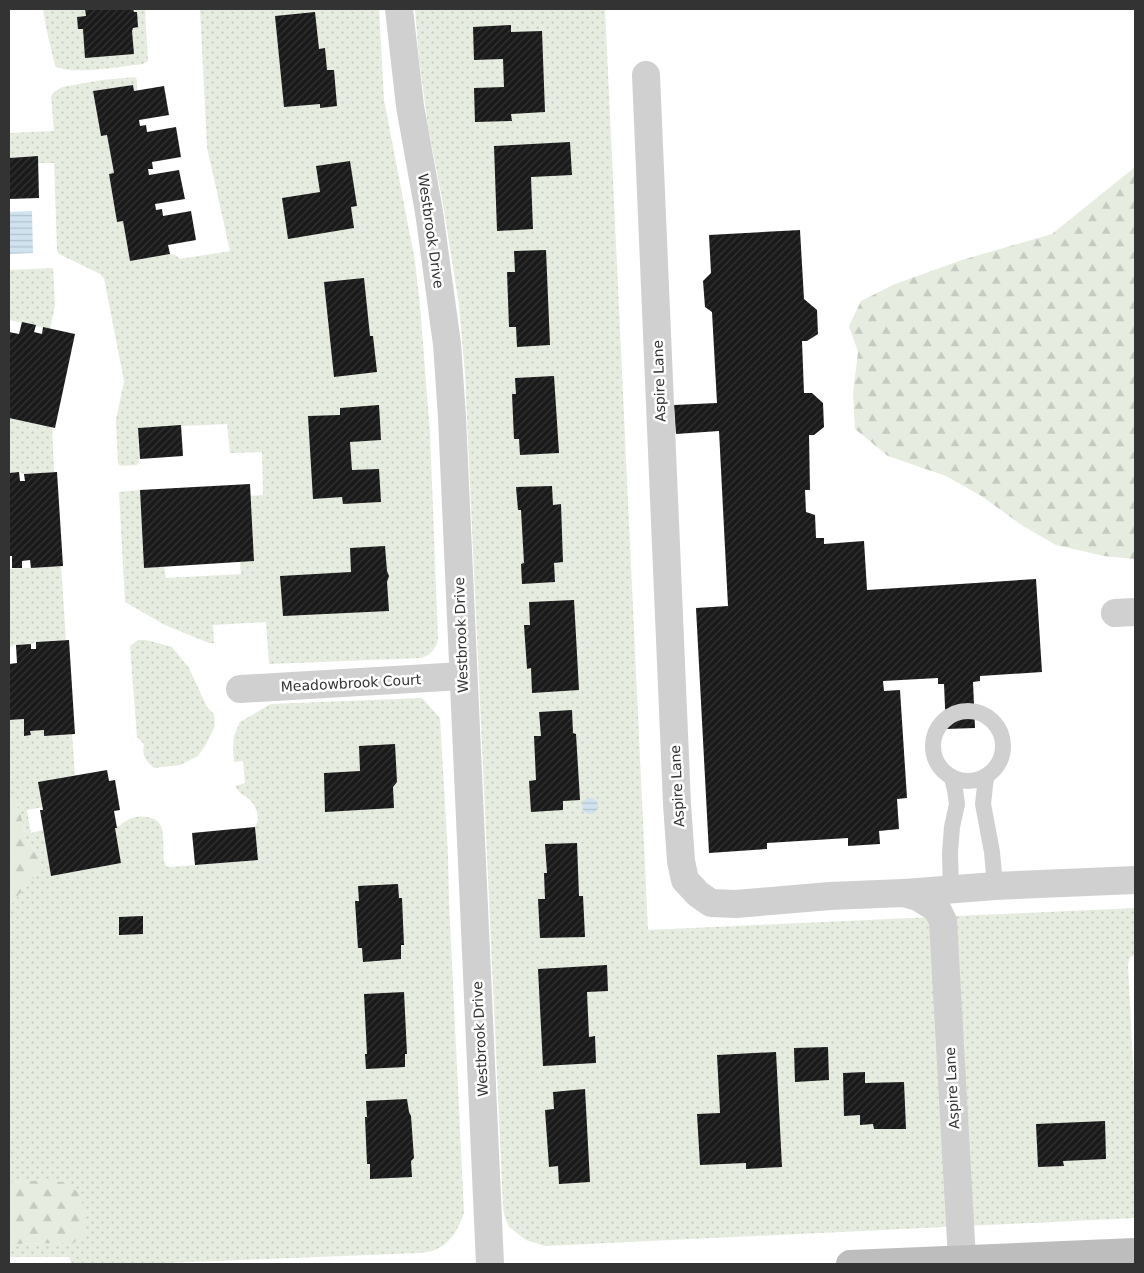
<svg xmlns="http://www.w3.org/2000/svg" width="1144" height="1273" font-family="'DejaVu Sans',sans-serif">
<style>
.grass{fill:url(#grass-dots)}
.forest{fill:url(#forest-firs)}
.water{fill:url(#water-rules)}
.building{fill:url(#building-hatch)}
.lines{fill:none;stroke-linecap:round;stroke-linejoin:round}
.service{stroke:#d0d0d0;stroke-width:16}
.minor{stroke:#d0d0d0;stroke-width:28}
.secondary{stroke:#bdbdbd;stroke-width:28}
.labels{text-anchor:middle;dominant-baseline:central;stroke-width:5;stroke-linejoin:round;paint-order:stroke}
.street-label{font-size:14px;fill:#333;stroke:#fff}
</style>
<defs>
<pattern id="grass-dots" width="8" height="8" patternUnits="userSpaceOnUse" patternTransform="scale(1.25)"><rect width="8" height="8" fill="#e6ecdf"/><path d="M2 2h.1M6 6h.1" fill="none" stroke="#c6cbc0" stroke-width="1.8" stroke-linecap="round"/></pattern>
<pattern id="forest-firs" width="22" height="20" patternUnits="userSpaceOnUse" patternTransform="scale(1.25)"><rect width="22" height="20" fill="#e6ecdf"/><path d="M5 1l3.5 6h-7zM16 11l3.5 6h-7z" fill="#c6cbc0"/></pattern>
<pattern id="water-rules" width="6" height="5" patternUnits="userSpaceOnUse" patternTransform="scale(1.25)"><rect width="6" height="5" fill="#cfe2ee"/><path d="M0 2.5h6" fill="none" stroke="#b2c2cd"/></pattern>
<pattern id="building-hatch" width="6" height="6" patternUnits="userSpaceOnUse" patternTransform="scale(1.25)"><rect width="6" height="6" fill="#1a1a1a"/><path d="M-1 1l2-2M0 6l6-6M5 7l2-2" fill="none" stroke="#333"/></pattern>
</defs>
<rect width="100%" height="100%" fill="#fff"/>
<!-- grass -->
<g class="grass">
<path d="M43 9H145L148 61 143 64C123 66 71 76 55 66L46 27Z"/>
<path d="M200 9H379L384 100 415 261 420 306 430 433 438 639C436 649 430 656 421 658L269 664 266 622 213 625 214 643H209L165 625 125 602 119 492 140 490 144 568 164 566 166 578 241 574 240 562 254 561 251 496 263 495 262 452 230 453 227 424 138 428 139 462 137 465 121 466 118 464 116 420 124 381 104 278 100 274 59 254 57 251 54 163H38L37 156 9 158V133L54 131 51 96 54 92 62 87 102 80 135 77 137 80V90L134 91 133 85 93 92 101 136 107 135 114 173 109 174 117 222 123 221 130 261 170 254 175 255 180 259 230 251 207 147Z"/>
<polygon points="415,9 605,9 648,930 1135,908 1135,955 1130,957 1128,964 1135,1106 1135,1218 545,1246 526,1240 509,1227 504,1214 503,1206 465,374 459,305 443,204 428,126 419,59"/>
<polygon points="53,268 55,305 50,329 9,320 9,270"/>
<polygon points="9,418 52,427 54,472 24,474 19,472 9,473"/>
<polygon points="61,566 66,640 36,642 31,644 16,645 9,647 9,569"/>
<path d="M138 640H146L172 647 189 668 207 707 214 714 215 726 205 746 198 756 180 765 154 768C145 760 142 756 144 744L137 737 130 646Z"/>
<path d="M422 698 440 718 448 855 449 902 464 1213C459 1228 451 1243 435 1250 430 1252 424 1252 419 1253L138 1264H72L69 1257H9V1244L74 1243 42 1180 9 1183V906L43 867 35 851 26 838 20 811 9 797V720L24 719V735H30V731L44 730V736L72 734 75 776 43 807 27 810 31 833 43 830 51 876 121 863 115 828C121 826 125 820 132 818 142 815 159 816 162 829 164 839 163 851 164 861L166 866 170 867 258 860 255 827 258 820 257 812 254 805 248 798 240 793 235 786 245 783 243 761 234 762 233 750 234 736 240 722 271 704Z"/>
</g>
<!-- forest -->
<g class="forest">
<polygon points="1135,167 1135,559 1104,556 1056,545 1023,526 983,497 946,476 888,456 855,429 853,393 858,352 849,326 861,301 895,284 962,260 1052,234"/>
<polygon points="9,797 20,811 26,838 35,851 43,867 9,906"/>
<polygon points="42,1180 62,1182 80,1193 87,1223 84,1233 74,1243 9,1244 9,1183"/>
</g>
<!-- water -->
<g class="water">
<polygon points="32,211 33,253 9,254 9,212"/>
<circle cx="590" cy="806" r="8"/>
</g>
<!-- building -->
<g class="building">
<polygon points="85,9 133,9 134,12 137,12 138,27 133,28 132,31 134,54 85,58 83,29 78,29 77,17 86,16"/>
<polygon points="315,12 319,49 325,48 327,70 334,70 337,106 320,108 320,104 284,107 275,16"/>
<polygon points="511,25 511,32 542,31 545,112 511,114 512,121 475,122 474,88 504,87 503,59 474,60 473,27"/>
<polygon points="133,85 134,91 164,86 169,115 139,120 140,126 146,125 147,132 176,127 181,157 152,162 153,169 148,169 149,175 179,170 185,199 155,204 156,210 162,209 163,216 191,211 196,240 168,245 170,254 130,261 123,221 117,222 109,174 114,173 107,135 101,136 93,91"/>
<polygon points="570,142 572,175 531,177 533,229 497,231 494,146"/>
<polygon points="38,156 39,198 9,199 9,158"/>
<polygon points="350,161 357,206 351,207 354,228 288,239 282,198 320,192 316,166"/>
<polygon points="800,230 804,299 817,310 818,334 807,341 802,341 804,393 812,393 823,403 824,427 814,435 809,435 810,490 805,490 806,512 815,515 816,538 824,538 824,544 864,541 867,590 1036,579 1042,672 980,676 980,681 973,682 975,728 946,729 944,684 938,684 938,678 883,681 884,691 900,690 907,798 897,799 899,829 879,831 880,844 848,846 848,838 767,843 767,849 709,853 696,608 728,606 719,431 676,434 674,405 717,403 712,312 705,307 703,281 711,273 709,235"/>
<polygon points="546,250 550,345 517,347 516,327 509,327 507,272 515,272 514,251"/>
<polygon points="364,278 370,336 373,336 377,372 334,377 324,282"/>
<polygon points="22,322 36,325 34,332 42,334 43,327 75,334 55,428 9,418 9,332 19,334"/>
<polygon points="554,376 559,453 520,455 519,439 514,439 512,394 516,394 515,378"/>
<polygon points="379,405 381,440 350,442 352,470 379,469 381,502 343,504 342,497 313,499 308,416 340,415 340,408"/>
<polygon points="181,425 183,456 140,459 138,428"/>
<polygon points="19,472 20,481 25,481 24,474 57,472 63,566 31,568 30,560 22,561 22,568 12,568 12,556 9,556 9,473"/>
<polygon points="250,484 254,561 144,568 140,490"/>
<polygon points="552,486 553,505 561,504 563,562 554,563 555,582 522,584 521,564 524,563 521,510 518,510 516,487"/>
<polygon points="385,546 387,571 389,576 387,582 389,611 283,616 280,576 351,572 350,548"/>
<polygon points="574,600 579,690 532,693 531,668 527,669 524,625 530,625 529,602"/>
<polygon points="69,640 75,734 44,736 44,730 30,731 31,735 24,736 24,719 9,720 9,664 17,663 16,645 31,644 31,649 36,649 36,642"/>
<polygon points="572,710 573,733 576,734 580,800 563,801 563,810 531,812 529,781 536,780 534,736 541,736 539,712"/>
<polygon points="395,744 397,782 393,787 394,808 325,812 324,773 360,771 359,746"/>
<polygon points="107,770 109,781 115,780 120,810 114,811 117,828 115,828 121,863 51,876 40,810 43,810 38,782"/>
<polygon points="255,827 258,860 195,865 192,833"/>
<polygon points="577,843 579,896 583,896 585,937 540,938 538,899 545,899 544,873 547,873 545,844"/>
<polygon points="398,884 399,898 402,898 404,945 401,945 401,959 363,962 362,948 358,948 355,901 359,901 358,886"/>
<polygon points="143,916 143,934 119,935 119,917"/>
<polygon points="607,965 608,991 587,992 589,1037 595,1036 596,1063 543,1066 538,969"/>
<polygon points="404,992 407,1054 405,1054 405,1067 366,1069 365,1054 367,1054 364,994"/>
<polygon points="828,1047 829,1080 795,1082 794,1048"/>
<polygon points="776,1052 782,1167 746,1169 746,1163 700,1165 697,1114 720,1113 717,1055"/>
<polygon points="865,1072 865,1083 904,1082 906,1129 874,1129 873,1124 860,1125 860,1115 844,1116 843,1073"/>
<polygon points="585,1089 590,1182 559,1184 558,1166 549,1167 545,1110 554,1109 553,1092"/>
<polygon points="407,1099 409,1112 411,1116 414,1158 411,1161 412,1177 370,1179 370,1164 367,1164 365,1117 367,1117 366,1101"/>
<polygon points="1105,1121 1106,1159 1063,1161 1064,1166 1038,1167 1036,1124"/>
</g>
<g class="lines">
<!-- service -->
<g class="service">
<circle cx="968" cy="746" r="35"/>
<polyline points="986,777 983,804 992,852 995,886"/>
<polyline points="951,890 950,853 952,827 957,804 955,790 952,778"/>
</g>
<!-- minor -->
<g class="minor">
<polyline points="399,9 410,106 429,212 447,344 452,417 490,1264"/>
<polyline points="646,75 677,804 681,861 685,880 698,894 711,903 736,904 830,896 903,893 918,897 937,909 943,921 962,1259"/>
<polyline points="1115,613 1135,612"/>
<polyline points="240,689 462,676"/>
<polyline points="905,893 995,886 1135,880"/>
</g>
<!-- secondary -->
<polyline class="secondary" points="850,1264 1135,1252"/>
</g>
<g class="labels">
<!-- street labels -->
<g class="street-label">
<text transform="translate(431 231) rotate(82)">Westbrook Drive</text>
<text transform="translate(659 381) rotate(-92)">Aspire Lane</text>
<text transform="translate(461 635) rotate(-92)">Westbrook Drive</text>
<text transform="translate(351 683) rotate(-3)">Meadowbrook Court</text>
<text transform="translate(677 786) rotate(-93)">Aspire Lane</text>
<text transform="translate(480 1039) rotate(-93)">Westbrook Drive</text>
<text transform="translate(952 1088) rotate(-93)">Aspire Lane</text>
</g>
</g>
<!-- border -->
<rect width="1144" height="1273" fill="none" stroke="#333333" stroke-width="20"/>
</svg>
